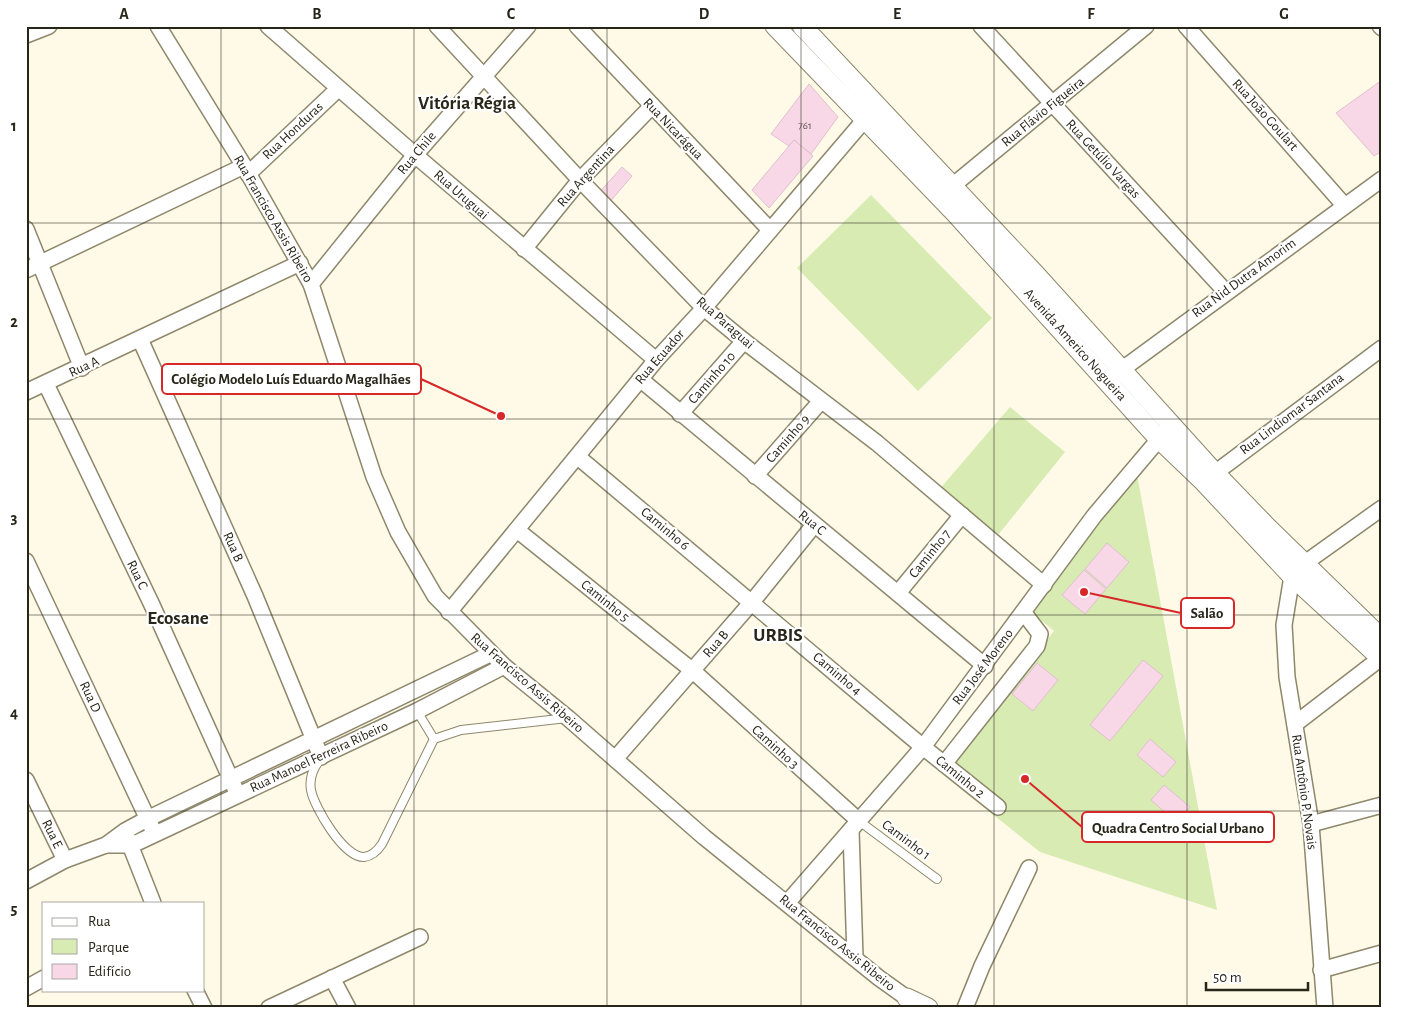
<svg xmlns="http://www.w3.org/2000/svg" width="1408" height="1034" font-family="'Alegreya Sans',sans-serif">
<style>
.green{fill:#d7ebb3}
.building{fill:#f8d7e6;stroke:#e0c0ce}
.lines{fill:none;stroke-linecap:round;stroke-linejoin:round}
.service-casing{stroke:#8e876b;stroke-width:10}
.minor-casing{stroke:#8e876b;stroke-width:18}
.tertiary-casing{stroke:#8e876b;stroke-width:21}
.service{stroke:#fff;stroke-width:8}
.minor{stroke:#fff;stroke-width:15}
.tertiary{stroke:#fff;stroke-width:19}
.grid{fill:none;stroke:#282519;stroke-width:1;stroke-opacity:0.55}
.labels{text-anchor:middle;dominant-baseline:central;stroke-width:4.5;stroke-linejoin:round;paint-order:stroke}
.number-label{font-size:11px;fill:#5c524c}
.street-label{font-size:14px;fill:#282519;stroke:#fff}
.district-label{font-size:19px;font-weight:bold;fill:#282519;stroke:#fff}
.leader{fill:none;stroke:#d62828;stroke-width:2}
.callout-dot{fill:#d62828;stroke:#fff;stroke-width:2}
.callout{fill:#fff;stroke:#d62828;stroke-width:2}
.callout-label{font-size:15px;text-anchor:middle;font-weight:bold;fill:#282519}
.neatline{fill:none;stroke:#282519;stroke-width:2}
.grid-label{font-size:16px;text-anchor:middle;font-weight:bold;fill:#282519}
</style>
<rect width="100%" height="100%" fill="#fefae7"/>
<!-- green -->
<g class="green">
<polygon points="871,195 992,318 918,391 797,268"/>
<polygon points="1010,407 1065,452 994,540 938,491"/>
<polygon points="1136,469 1217,910 1040,852 942,774 1054,631 1022,604"/>
</g>
<!-- building -->
<g class="building">
<polygon points="1382,80 1382,151 1374,156 1336,113"/>
<polygon points="809,84 838,117 811,154 794,140 789,146 771,134"/>
<polygon points="794,140 813,156 769,208 752,190"/>
<polygon points="622,167 632,176 608,204 597,195"/>
<polygon points="1107,543 1129,562 1107,588 1085,569"/>
<polygon points="1084,570 1106,589 1085,614 1062,595"/>
<polygon points="1143,660 1163,676 1110,741 1090,725"/>
<polygon points="1037,663 1058,680 1033,711 1012,694"/>
<polygon points="1150,739 1176,762 1163,777 1137,755"/>
<polygon points="1164,785 1190,807 1176,822 1151,800"/>
</g>
<g class="lines">
<defs>
<g id="service">
<polyline points="417,711 434,739"/>
<path d="M319 761C313 769 309 779 311 790 314 807 344 858 364 857 372 856 378 850 382 844L434 739 461 730 567 718"/>
<polyline points="859,821 937,879"/>
</g>
<g id="minor">
<polyline points="158,26 244,166 311,284 374,477 398,532 435,596 504,666 568,718 704,837 879,978 907,998"/>
<polyline points="268,26 415,155 656,360"/>
<polyline points="437,26 580,180 704,308 744,341 877,443 1044,585"/>
<polyline points="577,26 770,230"/>
<polyline points="981,26 1226,292"/>
<polyline points="1186,26 1344,205"/>
<polyline points="1380,26 1382,28"/>
<polyline points="26,35 49,26"/>
<polyline points="248,174 338,89"/>
<polyline points="945,192 1146,26"/>
<polyline points="26,229 82,368"/>
<polyline points="524,249 580,180 652,106"/>
<polyline points="26,270 244,166"/>
<polyline points="311,284 415,155 528,26"/>
<polyline points="140,339 255,596 321,757"/>
<polyline points="1113,376 1382,179"/>
<polyline points="640,379 985,666"/>
<polyline points="46,384 152,605 238,795"/>
<polyline points="26,392 300,263"/>
<polyline points="680,414 744,341"/>
<polyline points="578,457 923,747 998,807"/>
<polyline points="755,476 821,401"/>
<polyline points="1207,479 1382,348"/>
<polyline points="517,530 693,671 859,821"/>
<polyline points="26,561 152,828"/>
<polyline points="898,593 962,515"/>
<polyline points="449,612 656,360 704,308 872,111"/>
<polyline points="1295,724 1382,657"/>
<polyline points="615,759 752,602 814,525"/>
<polyline points="944,764 1037,646 1040,634 1024,613"/>
<polyline points="26,780 65,860"/>
<polyline points="1311,824 1382,805"/>
<polyline points="851,830 855,958"/>
<polyline points="127,837 153,903"/>
<polyline points="106,845 132,845 417,711 504,666"/>
<polyline points="26,881 65,860 106,845 125,831 147,819 490,654"/>
<polyline points="787,903 923,747 1094,516 1165,432"/>
<polyline points="1321,970 1382,953"/>
<polyline points="332,978 348,1008"/>
<polyline points="26,988 44,978"/>
<polyline points="195,990 204,1008"/>
<polyline points="269,1008 420,937"/>
<polyline points="965,1008 982,966 1029,868"/>
<polyline points="1325,1008 1311,824 1287,677 1284,625 1292,576 1305,563 1382,508"/>
</g>
<g id="tertiary">
<polyline points="775,26 956,214 1158,438 1204,482 1292,576 1382,659"/>
<polyline points="802,26 1036,275 1214,472 1266,526 1382,639"/>
<polyline points="907,998 928,1008"/>
</g>
</defs>
<!-- service casing -->
<use href="#service" class="service-casing"/>
<!-- minor casing -->
<use href="#minor" class="minor-casing"/>
<!-- tertiary casing -->
<use href="#tertiary" class="tertiary-casing"/>
<!-- service -->
<use href="#service" class="service"/>
<!-- minor -->
<use href="#minor" class="minor"/>
<!-- tertiary -->
<use href="#tertiary" class="tertiary"/>
</g>
<!-- grid -->
<path class="grid" d="M221 26V1008M414 26V1008M607 26V1008M801 26V1008M994 26V1008M1187 26V1008M26 223H1382M26 419H1382M26 615H1382M26 811H1382"/>
<g class="labels">
<!-- number labels -->
<g class="number-label">
<text x="805" y="125">761</text>
</g>
<!-- street labels -->
<g class="street-label">
<text transform="translate(1043 112) rotate(-39)">Rua Flávio Figueira</text>
<text transform="translate(1265 115) rotate(48)">Rua João Goulart</text>
<text transform="translate(673 129) rotate(46)">Rua Nicarágua</text>
<text transform="translate(293 131) rotate(-43)">Rua Honduras</text>
<text transform="translate(417 153) rotate(-50)">Rua Chile</text>
<text transform="translate(1103 159) rotate(47)">Rua Getúlio Vargas</text>
<text transform="translate(586 176) rotate(-48)">Rua Argentina</text>
<text transform="translate(461 195) rotate(41)">Rua Uruguai</text>
<text transform="translate(273 219) rotate(60)">Rua Francisco Assis Ribeiro</text>
<text transform="translate(1244 278) rotate(-36)">Rua Nid Dutra Amorim</text>
<text transform="translate(725 323) rotate(41)">Rua Paraguai</text>
<text transform="translate(1075 345) rotate(48)">Avenida Americo Nogueira</text>
<text transform="translate(660 357) rotate(-49)">Rua Ecuador</text>
<text transform="translate(84 367) rotate(-25)">Rua A</text>
<text transform="translate(712 378) rotate(-49)">Caminho 10</text>
<text transform="translate(1292 414) rotate(-37)">Rua Lindiomar Santana</text>
<text transform="translate(788 439) rotate(-49)">Caminho 9</text>
<text transform="translate(812 523) rotate(39)">Rua C</text>
<text transform="translate(665 529) rotate(40)">Caminho 6</text>
<text transform="translate(233 547) rotate(66)">Rua B</text>
<text transform="translate(930 554) rotate(-51)">Caminho 7</text>
<text transform="translate(137 575) rotate(64)">Rua C</text>
<text transform="translate(605 601) rotate(39)">Caminho 5</text>
<text transform="translate(716 644) rotate(-49)">Rua B</text>
<text transform="translate(983 667) rotate(-53)">Rua José Moreno</text>
<text transform="translate(837 674) rotate(40)">Caminho 4</text>
<text transform="translate(527 683) rotate(41)">Rua Francisco Assis Ribeiro</text>
<text transform="translate(90 697) rotate(65)">Rua D</text>
<text transform="translate(775 747) rotate(42)">Caminho 3</text>
<text transform="translate(319 757) rotate(-25)">Rua Manoel Ferreira Ribeiro</text>
<text transform="translate(960 777) rotate(39)">Caminho 2</text>
<text transform="translate(1304 792) rotate(82)">Rua Antônio P. Novais</text>
<text transform="translate(52 834) rotate(64)">Rua E</text>
<text transform="translate(906 840) rotate(37)">Caminho 1</text>
<text transform="translate(837 943) rotate(39)">Rua Francisco Assis Ribeiro</text>
</g>
<!-- district labels -->
<g class="district-label">
<text x="467" y="103">Vitória Régia</text>
<text x="178" y="618">Ecosane</text>
<text x="778" y="635">URBIS</text>
</g>
</g>
<!-- callouts -->
<path class="leader" d="M501 416L421 379M1084 592L1181 613M1025 779L1082 827"/>
<g class="callout-dot">
<circle cx="501" cy="416" r="5"/>
<circle cx="1084" cy="592" r="5"/>
<circle cx="1025" cy="779" r="5"/>
</g>
<g class="callout">
<rect x="162" y="364" width="259" height="30" rx="5"/>
<rect x="1181" y="598" width="53" height="30" rx="5"/>
<rect x="1082" y="812" width="192" height="30" rx="5"/>
</g>
<g class="callout-label">
<text x="291" y="384">Colégio Modelo Luís Eduardo Magalhães</text>
<text x="1207" y="618">Salão</text>
<text x="1178" y="833">Quadra Centro Social Urbano</text>
</g>
<!-- border -->
<rect width="1408" height="1034" fill="none" stroke="#ffffff" stroke-width="55"/>
<!-- legend -->
<rect x="42" y="902" width="162" height="90" fill="#ffffff" stroke="#a9a8a3"/>
<rect x="52" y="918" width="25" height="8" fill="#ffffff" stroke="#a9a8a3"/>
<text x="88" y="926" font-size="15" fill="#282519">Rua</text>
<rect x="52" y="939" width="25" height="15" fill="#d7ebb3" stroke="#a9a8a3"/>
<text x="88" y="952" font-size="15" fill="#282519">Parque</text>
<rect x="52" y="964" width="25" height="15" fill="#f8d7e6" stroke="#a9a8a3"/>
<text x="88" y="976" font-size="15" fill="#282519">Edifício</text>
<!-- scale -->
<path d="M1206 982v8h102v-8" fill="none" stroke="#282519" stroke-width="2.5"/>
<text x="1213" y="982" font-size="15" fill="#282519" stroke="#ffffff" stroke-width="4" paint-order="stroke">50 m</text>
<rect x="28" y="28" width="1352" height="978" class="neatline"/>
<g class="grid-label">
<text x="124" y="19">A</text>
<text x="317" y="19">B</text>
<text x="511" y="19">C</text>
<text x="704" y="19">D</text>
<text x="897" y="19">E</text>
<text x="1091" y="19">F</text>
<text x="1284" y="19">G</text>
<text x="14" y="131">1</text>
<text x="14" y="327">2</text>
<text x="14" y="523">3</text>
<text x="14" y="718">4</text>
<text x="14" y="914">5</text>
</g>
</svg>
